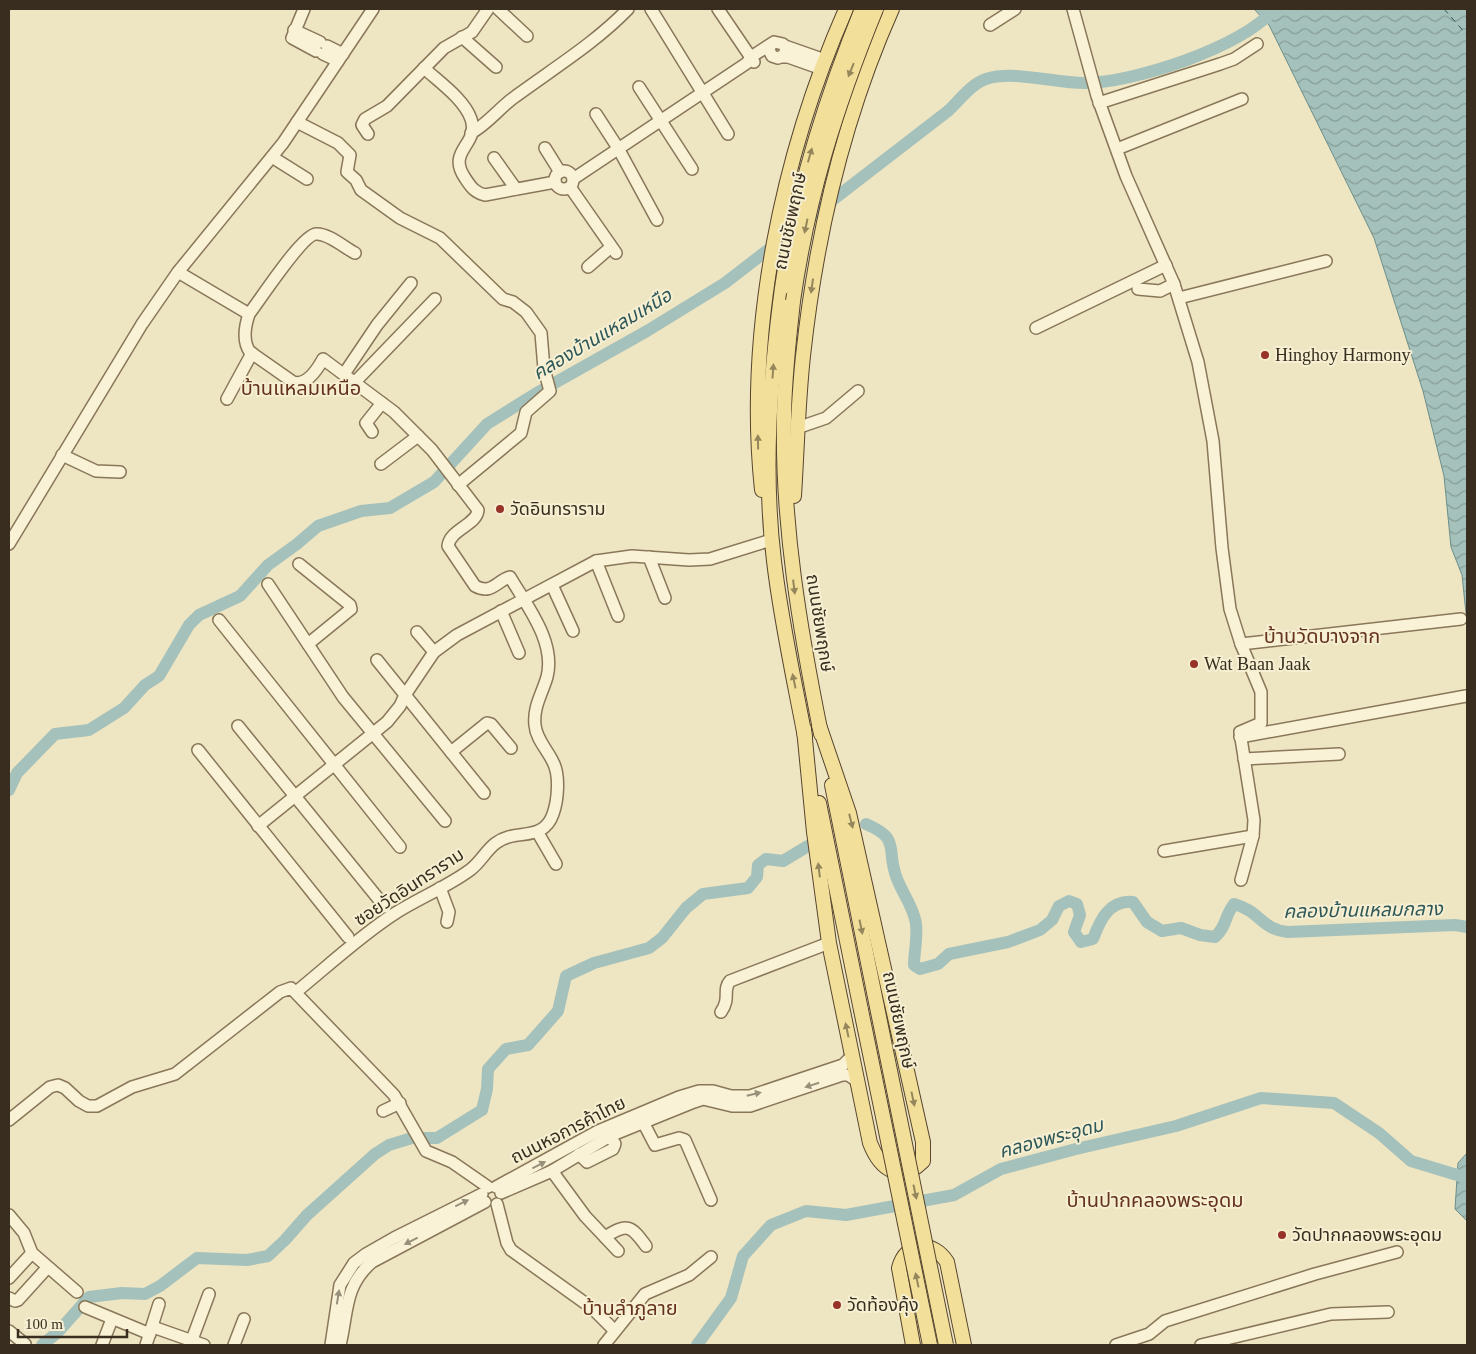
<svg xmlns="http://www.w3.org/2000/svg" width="1476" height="1354" font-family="'Times New Roman','Noto Sans Thai',serif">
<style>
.water{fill:url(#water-waves);stroke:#6c8f8a}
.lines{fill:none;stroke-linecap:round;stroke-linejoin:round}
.river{stroke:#a5c1bb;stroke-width:12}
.ferry{stroke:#2d5758;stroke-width:1;stroke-dasharray:6 5;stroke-linecap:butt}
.minor-casing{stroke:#897759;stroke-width:14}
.major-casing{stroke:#56442e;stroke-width:16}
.minor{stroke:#f9f2d6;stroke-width:11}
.major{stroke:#f2df9a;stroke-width:14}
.major-bridge-casing{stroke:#56442e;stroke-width:16;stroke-linecap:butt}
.major-bridge{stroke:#f2df9a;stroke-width:14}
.oneway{fill:#95865c}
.oneway2{fill:#98907a}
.poi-dot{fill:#983329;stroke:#f6efd2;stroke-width:2}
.labels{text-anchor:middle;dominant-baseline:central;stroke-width:4;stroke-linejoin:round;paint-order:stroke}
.street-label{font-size:18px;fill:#382d1e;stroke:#f6efd2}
.poi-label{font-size:18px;fill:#382d1e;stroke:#f6efd2;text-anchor:start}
.water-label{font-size:19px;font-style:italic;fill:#2d5758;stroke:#f6efd2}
.quarter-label{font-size:20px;fill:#65331d;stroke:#f6efd2}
</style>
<defs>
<pattern id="water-waves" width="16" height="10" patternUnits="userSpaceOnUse" patternTransform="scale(1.25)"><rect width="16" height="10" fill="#a5c1bb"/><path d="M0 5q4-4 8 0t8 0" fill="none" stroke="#879d97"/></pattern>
</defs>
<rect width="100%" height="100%" fill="#eee5c2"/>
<!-- water -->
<g class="water">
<polygon points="1254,9 1467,9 1467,623 1462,575 1451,547 1444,476 1423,391 1374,238 1269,25"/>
<polygon points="1467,1153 1467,1221 1455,1209 1458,1163"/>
</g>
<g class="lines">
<!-- river -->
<g class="river">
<path d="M9 790 17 773 55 734 89 730 124 708 145 685 159 676 189 625 199 615 240 596 268 565 297 544 318 526 361 511 390 508 434 482 487 424 535 394 647 331 725 283 948 111C959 101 971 84 986 79 1014 70 1054 83 1084 83 1133 83 1244 47 1274 9"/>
<path d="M866 824C901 839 886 848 896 876 901 891 911 903 915 919 919 932 914 951 914 965L920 969 938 964 949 954 1008 942 1040 930 1052 920 1059 906 1069 901 1077 904 1080 915 1074 932 1081 942 1093 939C1100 920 1109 900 1133 902L1147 922 1162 931 1181 928 1200 935 1215 937C1226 928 1225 915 1234 904 1260 911 1262 930 1288 932L1455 925 1467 927"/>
<polyline points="42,1345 58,1332 89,1297 122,1293 145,1294 160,1286 197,1258 247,1260 268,1256 285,1240 307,1215 375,1154 389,1145 412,1138 437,1138 482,1110 487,1089 488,1069 506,1049 528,1045 558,1011 566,976 594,963 649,948 662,938 686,908 703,894 748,888 757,877 758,865 766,859 783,861 808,846"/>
<polyline points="697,1345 731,1298 743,1256 771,1225 806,1211 846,1215 954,1195 1001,1169 1076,1149 1176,1126 1261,1098 1334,1103 1379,1133 1411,1161 1467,1178"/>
</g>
<!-- ferry -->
<polyline class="ferry" points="1444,9 1467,35"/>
<defs>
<g id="minor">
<polyline points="304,9 292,38 316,51"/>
<polyline points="498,9 527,36"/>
<polyline points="651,9 728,134"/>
<polyline points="718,9 754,62"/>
<polyline points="1073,9 1097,96 1126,176 1174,284 1198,362 1213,441 1222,548 1230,609 1241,644 1261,692 1261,723 1240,732 1254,820 1253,836 1241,880"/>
<polyline points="990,25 1015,9"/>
<polyline points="294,30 320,42"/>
<polyline points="462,37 496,67"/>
<polyline points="327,46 343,54"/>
<polyline points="785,46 825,60"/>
<polyline points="323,54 338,61"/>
<polyline points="781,57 788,57 822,69"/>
<path d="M424 68C439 82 464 99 471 119 480 145 446 150 465 178 471 187 474 192 485 195L555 182"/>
<polyline points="639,87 692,169"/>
<polyline points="1099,103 1220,64 1234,59 1257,44"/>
<polyline points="596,114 618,148 657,220"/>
<polyline points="297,122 338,143 350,155 347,172 356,180 361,190 400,218 440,238 503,299 513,302 526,312 541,333 544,369 550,391 526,412 521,433 458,485"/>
<path d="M471 133C488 124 500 107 516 96 554 68 595 43 628 9"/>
<polyline points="368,134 362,125 365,119 387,106 444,48 472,32 488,9"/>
<polyline points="545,148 560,172"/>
<polyline points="1117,149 1242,99"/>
<polyline points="272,157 307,179"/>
<polyline points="494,158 516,189"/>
<circle cx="564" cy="180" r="9"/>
<polyline points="573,179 747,63 751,57 774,42 783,44 786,49 784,55 778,58 772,56 769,50 771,44"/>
<polyline points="570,187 616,253"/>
<polyline points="588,267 611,247"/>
<path d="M178 272 249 314C245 326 242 341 250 352L293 382C306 386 317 370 323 359L394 412 432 450 478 510C477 525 450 529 448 546L475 586C492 595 496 581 510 577 527 606 556 642 547 677 542 694 533 707 535 725 536 739 547 749 553 762 560 775 558 800 553 814 543 843 515 828 496 843 486 850 481 862 470 870 447 887 419 898 394 914 360 936 328 966 296 992"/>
<polyline points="1138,289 1160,291 1174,284"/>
<polyline points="1179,298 1326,261"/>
<path d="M249 314C260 300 302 235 316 234 328 233 345 248 355 253"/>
<polyline points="1036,328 1166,265"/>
<polyline points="344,374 377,325 411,283"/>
<polyline points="355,382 435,299"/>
<polyline points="227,399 252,353"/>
<polyline points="797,428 826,418 858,391"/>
<polyline points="372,432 366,423 382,403"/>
<polyline points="62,455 96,471 120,472"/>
<polyline points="381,464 418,436"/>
<polyline points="9,544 142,324 178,272 283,143 373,9"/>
<polyline points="649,557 665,598"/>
<polyline points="596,561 618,616"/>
<polyline points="299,564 350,605 351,609 308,644"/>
<polyline points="268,584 343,697 445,821"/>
<polyline points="552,585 573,631"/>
<polyline points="501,611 519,653"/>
<polyline points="219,620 400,847"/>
<polyline points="417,632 434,652"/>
<polyline points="1241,644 1461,619"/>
<polyline points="377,660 484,793"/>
<polyline points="238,726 385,907"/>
<polyline points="1240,737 1466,696"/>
<polyline points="198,750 348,937"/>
<polyline points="451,752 487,723 491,724 511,748"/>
<polyline points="1244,759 1339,754"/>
<polyline points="258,826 387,722 400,706 405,695 434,652 457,635 596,561 632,556 689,560 710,559 768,541"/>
<polyline points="538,833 556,864"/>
<polyline points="1164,851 1253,836"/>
<polyline points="440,888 449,912 447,922"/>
<path d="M721 1012C731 998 722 990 730 981L829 943"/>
<polyline points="383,1111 400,1103"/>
<polyline points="9,1120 50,1087 58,1085 65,1088 79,1101 88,1106 97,1106 132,1087 175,1074 280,992 291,988 394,1095 426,1151 452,1162 488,1187"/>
<polyline points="643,1122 655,1145 679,1138 685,1140 711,1200"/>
<polyline points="579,1154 587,1162 613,1149 615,1144 610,1136"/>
<polyline points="552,1171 585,1216 618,1251"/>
<polyline points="496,1187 598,1131 679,1097 699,1091 713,1091 731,1096 750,1096 843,1065 850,1058 851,1052"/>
<polyline points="501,1193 552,1171 610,1136 694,1102 703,1099 732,1106 750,1106 842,1075 848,1075 857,1081"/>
<polyline points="497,1204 507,1243 511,1250 592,1308 614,1330"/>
<polyline points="9,1215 24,1233 32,1253 77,1292"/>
<path d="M605 1237C627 1223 631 1225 646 1246"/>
<polyline points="9,1278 32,1253"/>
<polyline points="9,1298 15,1301 18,1300 47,1268"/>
<polyline points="85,1307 150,1334"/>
<polyline points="153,1327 204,1345"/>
<polyline points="9,1331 25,1344"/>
<polyline points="102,1345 112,1319"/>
<polyline points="146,1345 159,1304"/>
<polyline points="190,1345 209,1294"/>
<polyline points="234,1345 244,1319"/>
<polyline points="331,1345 340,1285 354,1263 366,1254 394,1238 482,1194"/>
<path d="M340 1345C348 1312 344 1286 372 1262L485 1202"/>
<polyline points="604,1345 645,1294 689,1275 711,1257"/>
<polyline points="1116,1345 1149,1334 1165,1321 1315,1274 1397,1252"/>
<polyline points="1201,1345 1331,1314 1388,1312"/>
</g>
<g id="major">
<path d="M782 288C770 378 763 471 774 561 781 621 794 679 805 737"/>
<path d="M793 301C789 340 784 379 784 419 782 525 800 630 821 734"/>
<path d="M762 490C745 331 782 154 846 9"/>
<path d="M794 496C797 449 798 402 803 356 816 236 843 119 892 9"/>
<path d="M804 729 814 832 829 943 870 1143C880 1169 900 1184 923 1161V1142L849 813 819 725"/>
<polyline points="832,785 877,1007"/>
<polyline points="819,803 861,1010"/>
<path d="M913 1345 899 1268C906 1241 933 1240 947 1262L964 1345"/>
</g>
</defs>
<!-- minor casing -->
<use href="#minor" class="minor-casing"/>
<!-- major casing -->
<use href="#major" class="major-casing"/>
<!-- minor -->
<use href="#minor" class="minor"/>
<!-- major -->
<use href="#major" class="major"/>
<defs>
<g id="major-bridge">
<path d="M782 288C796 191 825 100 862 9"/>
<path d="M793 301C808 196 836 107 876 9"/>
<polyline points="877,1007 946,1345"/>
<polyline points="861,1010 930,1345"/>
</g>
</defs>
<!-- major-bridge casing -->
<use href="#major-bridge" class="major-bridge-casing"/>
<!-- major-bridge -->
<use href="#major-bridge" class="major-bridge"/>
</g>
<!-- one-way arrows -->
<defs><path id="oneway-solid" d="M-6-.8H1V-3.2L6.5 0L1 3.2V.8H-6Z" transform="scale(1.25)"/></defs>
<g class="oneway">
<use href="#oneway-solid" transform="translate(851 70) rotate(112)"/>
<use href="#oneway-solid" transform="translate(810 155) rotate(-74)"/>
<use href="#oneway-solid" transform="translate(806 226) rotate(102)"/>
<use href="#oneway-solid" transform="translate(812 286) rotate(98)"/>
<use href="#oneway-solid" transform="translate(773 371) rotate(-86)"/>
<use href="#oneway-solid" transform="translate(758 442) rotate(-91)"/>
<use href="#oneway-solid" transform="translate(794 587) rotate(83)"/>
<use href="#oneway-solid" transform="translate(794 681) rotate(-102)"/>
<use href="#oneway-solid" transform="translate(851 821) rotate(76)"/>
<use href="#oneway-solid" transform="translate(819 870) rotate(-97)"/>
<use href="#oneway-solid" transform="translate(861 927) rotate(78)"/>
<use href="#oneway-solid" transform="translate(847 1030) rotate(-102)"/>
<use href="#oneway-solid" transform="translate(913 1099) rotate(78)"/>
<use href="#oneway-solid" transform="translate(915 1192) rotate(78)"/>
<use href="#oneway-solid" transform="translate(917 1280) rotate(-102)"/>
</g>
<g class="oneway2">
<use href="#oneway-solid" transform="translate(812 1085) rotate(162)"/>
<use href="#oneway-solid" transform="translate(754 1094) rotate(-13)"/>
<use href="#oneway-solid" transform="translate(539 1165) rotate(-27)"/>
<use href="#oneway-solid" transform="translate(462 1203) rotate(-26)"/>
<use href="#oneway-solid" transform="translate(411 1241) rotate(153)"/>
<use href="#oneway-solid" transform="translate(338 1297) rotate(-81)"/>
</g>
<!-- markers -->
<g class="poi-dot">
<circle cx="1265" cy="355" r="5"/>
<circle cx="500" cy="509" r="5"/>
<circle cx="1194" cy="664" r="5"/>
<circle cx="1282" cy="1235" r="5"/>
<circle cx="837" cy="1305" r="5"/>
</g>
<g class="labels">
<!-- street labels -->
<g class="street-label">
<text transform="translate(790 221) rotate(-78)">ถนนชัยพฤกษ์</text>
<text transform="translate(820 623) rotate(81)">ถนนชัยพฤกษ์</text>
<text transform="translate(409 887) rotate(-33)">ซอยวัดอินทราราม</text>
<text transform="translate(899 1020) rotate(78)">ถนนชัยพฤกษ์</text>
<text transform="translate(568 1130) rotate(-27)">ถนนหอการค้าไทย</text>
</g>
<!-- poi labels -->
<g class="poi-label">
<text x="1275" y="355">Hinghoy Harmony</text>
<text x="510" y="509">วัดอินทราราม</text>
<text x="1204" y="664">Wat Baan Jaak</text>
<text x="1292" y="1235">วัดปากคลองพระอุดม</text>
<text x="847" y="1305">วัดท้องคุ้ง</text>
</g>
<!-- water labels -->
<g class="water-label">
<text transform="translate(602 334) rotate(-31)">คลองบ้านแหลมเหนือ</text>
<text transform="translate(1363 910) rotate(-1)">คลองบ้านแหลมกลาง</text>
<text transform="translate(1051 1138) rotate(-15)">คลองพระอุดม</text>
</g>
<!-- quarter labels -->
<g class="quarter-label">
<text x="301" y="388">บ้านแหลมเหนือ</text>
<text x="1322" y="636">บ้านวัดบางจาก</text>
<text x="1155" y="1200">บ้านปากคลองพระอุดม</text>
<text x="630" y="1308">บ้านลำภูลาย</text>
</g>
</g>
<!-- border -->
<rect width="1476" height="1354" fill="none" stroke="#382d1e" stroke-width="20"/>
<!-- scale -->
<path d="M18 1329v8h109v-8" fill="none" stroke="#382d1e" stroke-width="2.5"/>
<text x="25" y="1329" font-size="15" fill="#382d1e" stroke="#f6efd2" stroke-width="4" paint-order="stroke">100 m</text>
</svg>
